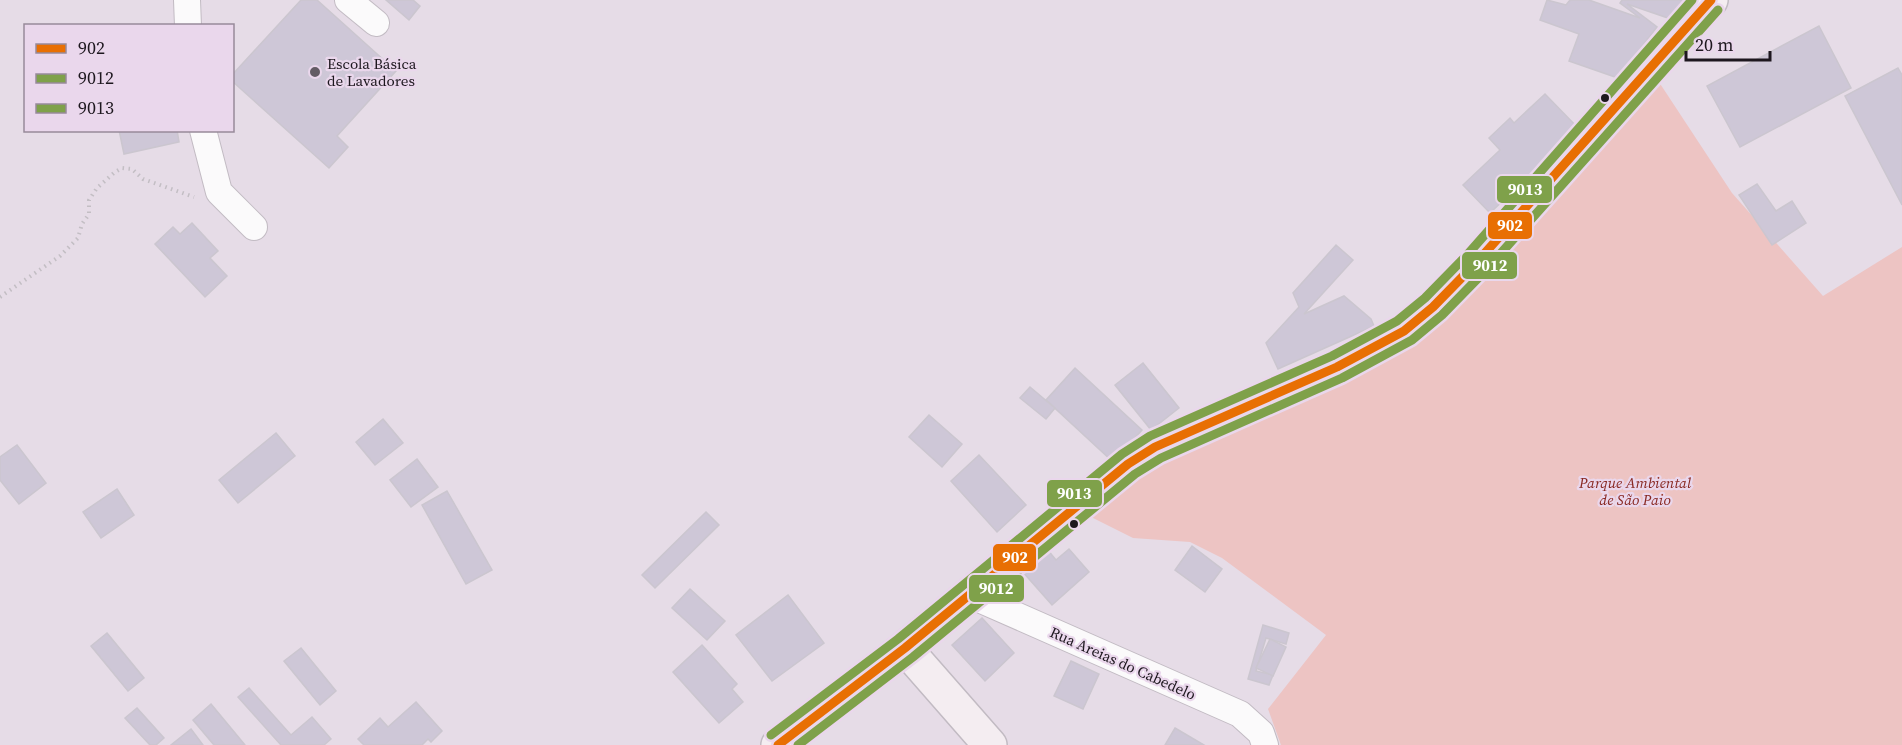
<svg xmlns="http://www.w3.org/2000/svg" width="1902" height="745" font-family="'Source Serif 4',serif">
<style>
.green{fill:#edc4c3}
.building{fill:#cec7d7;stroke:#cbc6cf;stroke-width:1.5}
.lines{fill:none;stroke-linecap:round;stroke-linejoin:round}
.street-casing{stroke:#c2bbc3;stroke-width:28}
.secondary-casing{stroke:#c2bbc3;stroke-width:36}
.path{stroke:#c3bec4;stroke-width:4;stroke-dasharray:1.5 4.5;stroke-linecap:butt}
.street{stroke:#fbfafb;stroke-width:26}
.secondary{stroke:#f4edf1;stroke-width:33}
.bus-1-casing{stroke:#ead7ec;stroke-width:14}
.bus-2-casing{stroke:#ead7ec;stroke-width:14}
.bus-3-casing{stroke:#ead7ec;stroke-width:14}
.bus-1{stroke:#e86f03;stroke-width:9}
.bus-2{stroke:#7fa14a;stroke-width:9}
.bus-3{stroke:#7fa14a;stroke-width:9}
.poi-dot{fill:#635c64;stroke:#ead7ec;stroke-width:2}
.bus-dot{fill:#1d171e;stroke:#ead7ec;stroke-width:2}
.labels{text-anchor:middle;dominant-baseline:central;stroke-width:4.5;stroke-linejoin:round;paint-order:stroke}
.poi-label{font-size:15px;fill:#1d171e;stroke:#ead7ec;text-anchor:start}
.park-label{font-size:15px;font-style:italic;fill:#882721;stroke:#ead7ec}
.street-label{font-size:15px;fill:#1d171e;stroke:#ead7ec}
.line-badge{stroke:#ead7ec;stroke-width:2}
.badge-label{font-size:16px;text-anchor:middle;font-weight:bold;fill:#fff}
</style>
<rect width="100%" height="100%" fill="#e6dce7"/>
<!-- green -->
<polygon class="green" points="1655,76 1732,193 1823,296 1902,247 1902,745 1281,745 1268,709 1326,635 1222,558 1190,542 1133,538 1087,515 1182,440 1350,367"/>
<!-- building -->
<g class="building">
<polygon points="301,0 317,0 396,71 337,136 348,147 329,168 232,81 232,75"/>
<polygon points="386,0 413,0 420,6 409,20"/>
<polygon points="1547,0 1566,5 1570,0 1589,0 1640,18 1620,3 1622,0 1685,0 1671,19 1627,4 1657,27 1618,78 1569,61 1579,34 1540,20"/>
<polygon points="1819,26 1851,88 1740,147 1707,86"/>
<polygon points="1898,68 1902,75 1902,205 1845,96"/>
<polygon points="1545,94 1579,129 1490,213 1463,185 1500,150 1489,138 1510,118 1514,123"/>
<polygon points="119,130 177,130 179,142 124,154"/>
<polygon points="1757,184 1776,211 1792,201 1806,223 1772,245 1739,195"/>
<polygon points="192,223 218,251 210,258 227,276 205,297 155,244 173,227 180,234"/>
<polygon points="1336,245 1353,260 1304,314 1344,296 1371,319 1374,326 1278,369 1266,343 1299,307 1293,293"/>
<polygon points="1143,363 1179,408 1151,430 1115,385"/>
<polygon points="1075,368 1142,430 1113,462 1046,400"/>
<polygon points="1030,387 1055,408 1046,419 1020,398"/>
<polygon points="929,415 962,444 942,467 909,437"/>
<polygon points="383,419 403,443 375,465 356,442"/>
<polygon points="276,433 295,456 238,503 219,480"/>
<polygon points="17,445 46,483 19,504 0,480 0,457"/>
<polygon points="979,455 1026,505 997,532 951,481"/>
<polygon points="417,459 438,487 411,507 390,480"/>
<polygon points="117,489 134,515 101,538 83,512"/>
<polygon points="447,491 492,570 466,584 422,505"/>
<polygon points="706,512 719,525 655,588 642,575"/>
<polygon points="1192,546 1222,569 1205,592 1175,570"/>
<polygon points="1047,549 1056,560 1069,549 1089,572 1052,605 1022,571"/>
<polygon points="690,589 725,621 707,640 672,608"/>
<polygon points="788,595 824,643 772,681 736,635"/>
<polygon points="982,618 1014,653 985,681 952,645"/>
<polygon points="1263,625 1289,633 1286,644 1266,638 1256,671 1273,675 1269,685 1248,679"/>
<polygon points="107,633 144,678 128,691 91,646"/>
<polygon points="1270,639 1286,647 1273,676 1256,668"/>
<polygon points="702,645 737,684 732,689 743,702 719,723 673,672"/>
<polygon points="301,648 336,691 320,705 284,661"/>
<polygon points="1071,661 1099,674 1083,709 1054,696"/>
<polygon points="249,688 291,735 312,717 331,739 324,745 281,745 238,697"/>
<polygon points="416,702 442,731 431,742 428,739 422,745 364,745 358,739 380,718 388,727"/>
<polygon points="211,704 245,745 214,745 193,720"/>
<polygon points="137,708 164,738 156,745 150,745 125,718"/>
<polygon points="1175,728 1204,745 1165,745"/>
<polygon points="191,729 203,745 171,745"/>
</g>
<g class="lines">
<defs>
<g id="street">
<polyline points="187,0 188,26"/>
<polyline points="348,0 376,23"/>
<polyline points="203,130 219,192 254,227"/>
<polyline points="970,595 1240,714 1261,733 1265,745"/>
</g>
<g id="secondary">
<polyline points="905,648 990,745"/>
<polyline points="778,745 905,648 1128,464 1155,447 1337,367 1404,331 1433,307 1476,263 1703,6 1711,0"/>
</g>
</defs>
<!-- street casing -->
<use href="#street" class="street-casing"/>
<!-- secondary casing -->
<use href="#secondary" class="secondary-casing"/>
<!-- path -->
<polyline class="path" points="0,297 60,256 78,238 82,224 89,214 89,200 97,188 115,172 122,168 132,169 143,179 194,197"/>
<!-- street -->
<use href="#street" class="street"/>
<!-- secondary -->
<use href="#secondary" class="secondary"/>
<defs>
<polyline id="bus-1" points="778,745 905,648 1128,464 1155,447 1337,367 1404,331 1433,307 1476,263 1711,0"/>
<polyline id="bus-2" points="798,745 913,657 1135,474 1161,458 1342,378 1412,340 1442,315 1485,271 1718,10"/>
<polyline id="bus-3" points="771,735 898,639 1122,454 1150,436 1332,356 1397,321 1425,298 1467,255 1692,0"/>
</defs>
<!-- bus-1 casing -->
<use href="#bus-1" class="bus-1-casing"/>
<!-- bus-2 casing -->
<use href="#bus-2" class="bus-2-casing"/>
<!-- bus-3 casing -->
<use href="#bus-3" class="bus-3-casing"/>
<!-- bus-1 -->
<use href="#bus-1" class="bus-1"/>
<!-- bus-2 -->
<use href="#bus-2" class="bus-2"/>
<!-- bus-3 -->
<use href="#bus-3" class="bus-3"/>
</g>
<!-- markers -->
<circle class="poi-dot" cx="315" cy="72" r="6"/>
<g class="bus-dot">
<circle cx="1605" cy="98" r="5"/>
<circle cx="1074" cy="524" r="5"/>
</g>
<g class="labels">
<!-- poi labels -->
<g class="poi-label">
<text x="327" y="63">Escola Básica<tspan x="327" dy="17">de Lavadores</tspan></text>
</g>
<!-- park labels -->
<g class="park-label">
<text x="1635" y="482">Parque Ambiental<tspan x="1635" dy="17">de São Paio</tspan></text>
</g>
<!-- street labels -->
<g class="street-label">
<text transform="translate(1123 663) rotate(24)">Rua Areias do Cabedelo</text>
</g>
</g>
<g class="line-badge">
<rect x="1496" y="175" width="57" height="29" rx="6" fill="#7fa14a"/>
<rect x="1487" y="211" width="46" height="29" rx="6" fill="#e86f03"/>
<rect x="1461" y="251" width="57" height="29" rx="6" fill="#7fa14a"/>
<rect x="1046" y="479" width="57" height="29" rx="6" fill="#7fa14a"/>
<rect x="992" y="543" width="45" height="29" rx="6" fill="#e86f03"/>
<rect x="968" y="574" width="57" height="29" rx="6" fill="#7fa14a"/>
</g>
<g class="badge-label">
<text x="1525" y="195">9013</text>
<text x="1510" y="231">902</text>
<text x="1490" y="271">9012</text>
<text x="1074" y="499">9013</text>
<text x="1015" y="563">902</text>
<text x="996" y="594">9012</text>
</g>
<!-- legend -->
<rect x="24" y="24" width="210" height="108" fill="#ead7ec" stroke="#988a9a" stroke-width="1.5"/>
<rect x="36" y="44" width="30" height="9" fill="#e86f03" stroke="#988a9a" stroke-width="1.5"/>
<text x="78" y="54" font-size="18" fill="#1d171e">902</text>
<rect x="36" y="74" width="30" height="9" fill="#7fa14a" stroke="#988a9a" stroke-width="1.5"/>
<text x="78" y="84" font-size="18" fill="#1d171e">9012</text>
<rect x="36" y="104" width="30" height="9" fill="#7fa14a" stroke="#988a9a" stroke-width="1.5"/>
<text x="78" y="114" font-size="18" fill="#1d171e">9013</text>
<!-- scale -->
<path d="M1686 51v9h84v-9" fill="none" stroke="#1d171e" stroke-width="3"/>
<text x="1695" y="51" font-size="18" fill="#1d171e" stroke="#ead7ec" stroke-width="4.5" paint-order="stroke">20 m</text>
</svg>
